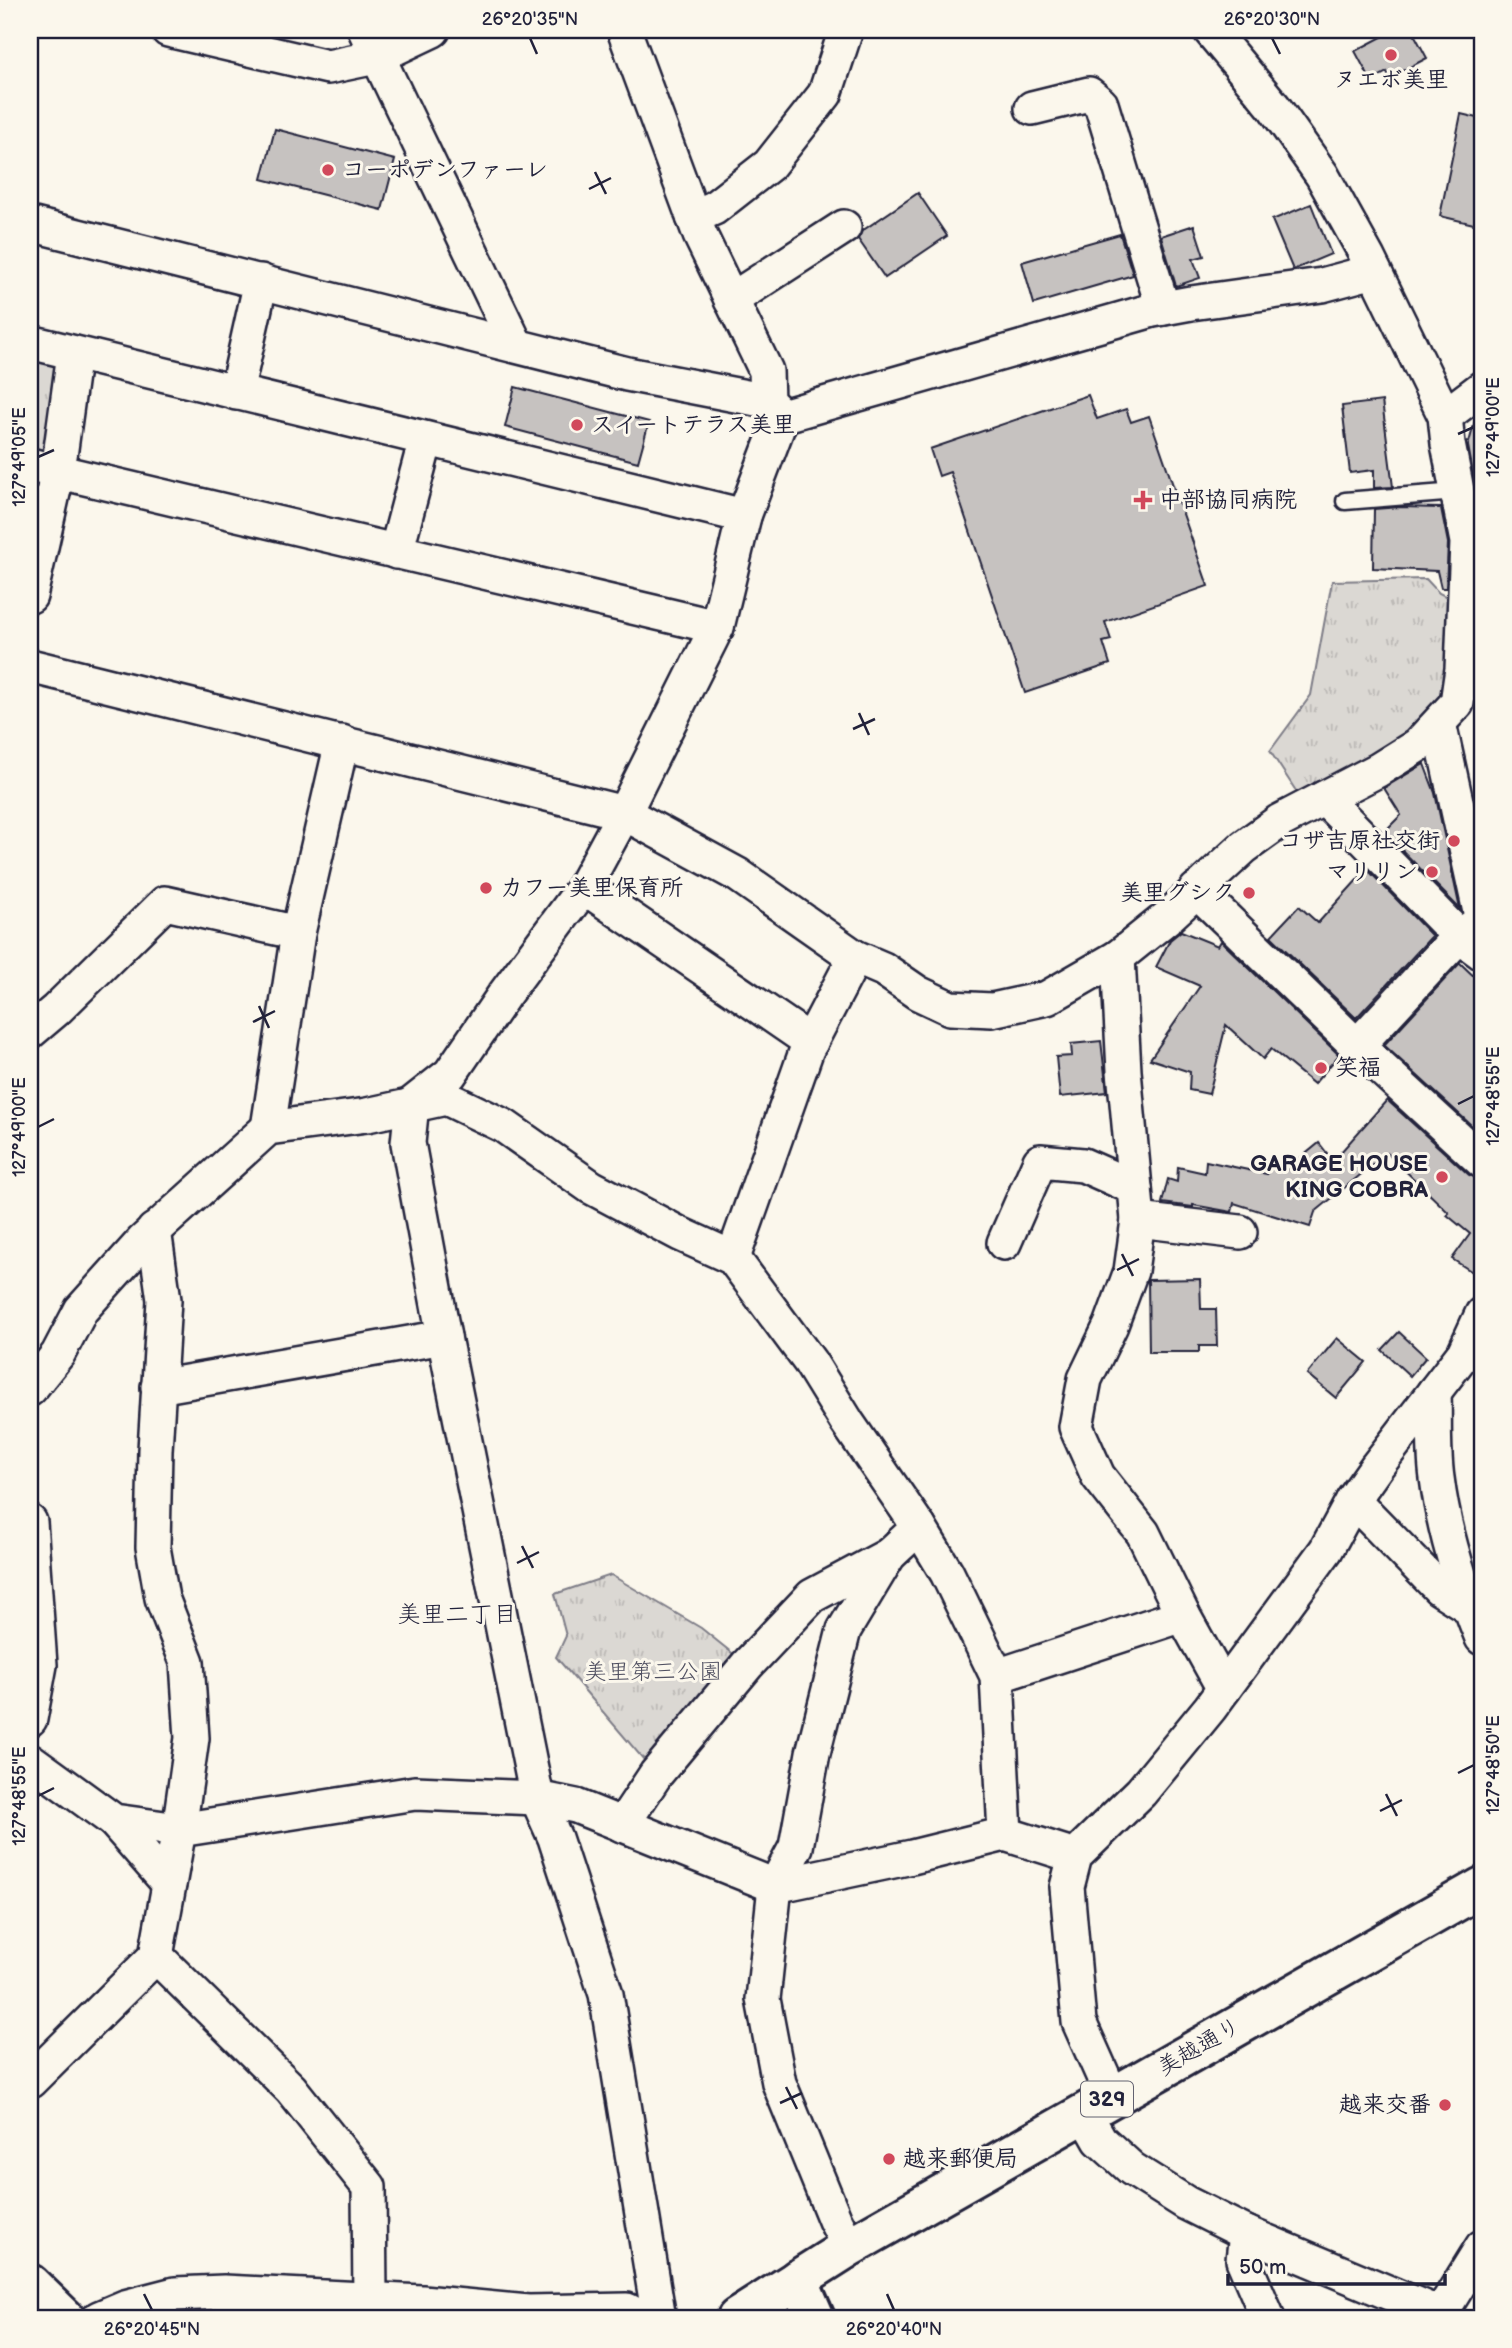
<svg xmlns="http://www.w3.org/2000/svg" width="1512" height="2348" font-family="'Balsamiq Sans','Klee One',sans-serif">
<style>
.park{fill:url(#park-tufts);stroke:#7e7d87;stroke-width:2}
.building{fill:#c6c2c0;stroke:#22223b;stroke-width:2}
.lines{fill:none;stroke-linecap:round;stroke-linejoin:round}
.lane-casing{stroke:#22223b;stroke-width:21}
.street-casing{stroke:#22223b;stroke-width:38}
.secondary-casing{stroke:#22223b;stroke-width:44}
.highway-casing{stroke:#22223b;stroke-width:44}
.lane{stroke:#fbf7ec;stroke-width:16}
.street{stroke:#fbf7ec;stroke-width:33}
.secondary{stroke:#fbf7ec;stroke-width:38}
.highway{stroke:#fbf7ec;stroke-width:38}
.ticks{fill:none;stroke:#22223b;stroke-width:2.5}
.poi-dot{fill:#d1495b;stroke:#fbf7ec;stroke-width:2.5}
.labels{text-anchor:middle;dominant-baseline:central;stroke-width:6;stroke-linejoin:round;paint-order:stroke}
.shield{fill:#fbf7ec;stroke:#636270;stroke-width:2}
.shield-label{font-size:21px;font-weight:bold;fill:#22223b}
.poi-label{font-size:23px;font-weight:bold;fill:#22223b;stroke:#fbf7ec;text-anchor:start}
.park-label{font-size:23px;fill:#505061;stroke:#fbf7ec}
.street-label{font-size:23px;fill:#22223b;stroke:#fbf7ec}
.neighbourhood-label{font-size:24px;fill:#22223b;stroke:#fbf7ec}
.neatline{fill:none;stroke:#22223b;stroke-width:2.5}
.ticks-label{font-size:18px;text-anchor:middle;fill:#22223b}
</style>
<defs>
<pattern id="park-tufts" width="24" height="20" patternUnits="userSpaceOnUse" patternTransform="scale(1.75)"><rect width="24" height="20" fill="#dbd8d3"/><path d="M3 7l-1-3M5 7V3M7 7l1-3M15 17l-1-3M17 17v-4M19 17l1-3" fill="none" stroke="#bcb9b6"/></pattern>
</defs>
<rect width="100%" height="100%" fill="#fbf7ec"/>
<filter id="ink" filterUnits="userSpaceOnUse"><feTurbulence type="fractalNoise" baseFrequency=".0143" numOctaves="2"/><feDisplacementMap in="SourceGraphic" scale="14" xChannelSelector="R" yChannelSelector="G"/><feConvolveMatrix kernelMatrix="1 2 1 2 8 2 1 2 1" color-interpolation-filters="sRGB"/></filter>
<g filter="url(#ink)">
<!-- park -->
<g class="park">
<polygon points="30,342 74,353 58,471 30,465"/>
<polygon points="1426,579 1439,593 1453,600 1447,693 1403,738 1298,794 1270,751 1311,695 1332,581"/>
<polygon points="611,1575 701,1628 747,1665 656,1774 556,1657 566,1636 555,1594"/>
</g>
<!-- building -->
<g class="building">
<polygon points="1395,30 1412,30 1427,58 1389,78 1387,72 1371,81 1355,51"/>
<polygon points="1461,114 1482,119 1482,226 1440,216"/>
<polygon points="275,129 395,160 382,210 262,179"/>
<polygon points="918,193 947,236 885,278 858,239 862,231"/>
<polygon points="1311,204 1331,254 1293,270 1272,220"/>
<polygon points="1194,225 1204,256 1193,259 1200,278 1176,286 1161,236"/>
<polygon points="1120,234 1133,275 1034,304 1022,262"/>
<polygon points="515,387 649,422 638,462 505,427"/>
<polygon points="1088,395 1097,419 1126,409 1131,422 1149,416 1208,586 1105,622 1111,640 1103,642 1110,664 1025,693 950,472 939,476 930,449"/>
<polygon points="1382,401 1393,487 1374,488 1374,470 1350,473 1342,406"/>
<polygon points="1475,421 1482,422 1482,520 1468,446"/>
<polygon points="1400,507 1441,508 1448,543 1446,588 1441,588 1437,571 1373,568 1374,509"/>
<polygon points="1424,764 1435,793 1460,909 1384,832 1401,815 1384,788"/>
<polygon points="1367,869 1432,936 1356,1018 1271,936 1299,906 1318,923"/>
<polygon points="1181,931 1218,946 1221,941 1339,1055 1314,1084 1271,1049 1263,1059 1226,1025 1209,1094 1189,1090 1190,1072 1150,1059 1200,986 1156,967 1170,940"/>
<polygon points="1460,963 1482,984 1482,1135 1384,1045"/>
<polygon points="1101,1041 1107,1092 1060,1097 1056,1057 1072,1056 1071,1044"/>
<polygon points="1387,1100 1469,1175 1482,1180 1482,1278 1452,1259 1470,1234 1447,1215 1449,1213 1387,1153 1315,1212 1310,1227 1234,1203 1232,1212 1193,1205 1193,1207 1162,1203 1168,1179 1177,1182 1178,1167 1205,1173 1206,1161 1267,1174 1270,1164 1286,1170 1319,1143 1333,1161"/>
<polygon points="1200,1279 1201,1309 1216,1309 1217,1346 1199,1346 1199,1352 1149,1352 1148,1280"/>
<polygon points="1399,1332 1426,1357 1410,1376 1382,1350"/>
<polygon points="1337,1338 1366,1362 1336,1398 1307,1374"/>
</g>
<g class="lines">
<defs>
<polyline id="lane" points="1345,501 1457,492"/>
<g id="street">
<polyline points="168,30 328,67 376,57 433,30"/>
<polyline points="365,30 516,345"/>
<polyline points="624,30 700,235 766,371 767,401 782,416 744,516 717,627 624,813 584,887 504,995 450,1074 412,1104 408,1143 444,1337 537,1798 555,1838 606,1994 659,2318"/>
<polyline points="1032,108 1089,94 1101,104 1163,308"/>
<polyline points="693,217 714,208 769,165 825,94 846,30"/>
<polyline points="30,224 627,374 767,401"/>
<polyline points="731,300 844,227"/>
<polyline points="30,342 744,516"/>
<polyline points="236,393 261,281"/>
<polyline points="782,416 1153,310 1191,303 1322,285 1374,271"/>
<polyline points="1445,416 1482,388"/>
<polyline points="30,465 717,627"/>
<polyline points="396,552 426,439"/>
<polyline points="30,596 58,471 74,353"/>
<polyline points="30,666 624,813 738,875 855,957 883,969 918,993 950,1008 992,1010 1047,998 1118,957 1169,916 1244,847 1280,821 1378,770 1418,745 1457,703 1462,669 1467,542 1448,444 1445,416 1368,258 1322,175 1274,107 1210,30"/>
<polyline points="1324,798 1459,936 1482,953"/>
<polyline points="584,887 811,1042"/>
<polyline points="1196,890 1357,1046 1482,1161"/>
<polyline points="1118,957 1124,1071 1138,1220 1131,1271 1111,1325 1085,1379 1076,1427 1098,1476 1143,1533 1183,1615 1224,1689"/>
<polyline points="30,1032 56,1010 165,903 298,933"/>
<polyline points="1357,1046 1459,936 1482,921 1439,723"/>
<polyline points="268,1128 298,933 342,742"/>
<polyline points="1138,1220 1240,1232"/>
<polyline points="1004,1243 1040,1161 1083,1165 1135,1188"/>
<polyline points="733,1258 807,1049 855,957"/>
<polyline points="158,1387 444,1337"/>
<polyline points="30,1389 58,1354 81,1310 143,1241 268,1128 367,1115 446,1098 504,1126 591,1187 680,1234 733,1258 810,1362 847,1422 919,1527 947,1573 997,1676 1005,1834"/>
<path d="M1434 1392C1435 1420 1433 1450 1437 1478 1444 1534 1461 1586 1482 1638"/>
<polyline points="1353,1500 1439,1588 1469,1607"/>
<polyline points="30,1522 40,1665 30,1719"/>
<polyline points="997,1676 1183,1615"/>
<polyline points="30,1760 114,1821 179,1830 415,1793 537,1798 576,1806 775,1886 912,1857 1005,1834 1075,1856"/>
<polyline points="114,1821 169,1884"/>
<polyline points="622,1825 656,1774 747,1665 812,1596 889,1555"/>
<polyline points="156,1956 291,2089 369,2187 370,2298"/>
<polyline points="30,2081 156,1956 179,1830 192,1738 187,1662 162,1598 153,1547 155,1450 164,1300 154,1230"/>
<polyline points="1112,2096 1079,2022 1067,1887 1075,1856 1141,1792 1210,1708 1326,1550 1353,1500 1377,1466 1464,1353 1482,1314"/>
<polyline points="1084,2112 1100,2140 1132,2169 1186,2203 1246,2233 1449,2318"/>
<polyline points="1246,2233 1243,2260 1268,2318"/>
<polyline points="849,2247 835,2220 779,2083 763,1999 775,1886 796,1847 813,1753 844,1630 889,1555 919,1527"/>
<polyline points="99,2318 125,2307 175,2294 224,2292 422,2302 528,2312 627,2310 642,2318"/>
<polyline points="1438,2318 1482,2247"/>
</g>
<g id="secondary">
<polyline points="798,2279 815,2318"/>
<polyline points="30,2284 65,2318"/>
</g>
<polyline id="highway" points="737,2318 849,2247 1482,1887"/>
</defs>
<!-- lane casing -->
<use href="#lane" class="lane-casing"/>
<!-- street casing -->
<use href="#street" class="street-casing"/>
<!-- secondary casing -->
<use href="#secondary" class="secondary-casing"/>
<!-- highway casing -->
<use href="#highway" class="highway-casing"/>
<!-- lane -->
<use href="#lane" class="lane"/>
<!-- street -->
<use href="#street" class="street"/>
<!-- secondary -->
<use href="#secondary" class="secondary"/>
<!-- highway -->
<use href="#highway" class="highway"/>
</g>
</g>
<!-- ticks -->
<path class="ticks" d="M530 38 537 54M1272 38 1280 54M595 172 606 194M589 189 611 178M1458 434 1474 427M38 457 54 450M859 713 869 735M853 729 875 719M259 1006 269 1028M253 1022 275 1011M1458 1104 1474 1096M38 1127 54 1119M1122 1254 1133 1276M1117 1270 1139 1259M522 1546 533 1568M517 1563 539 1552M1458 1773 1474 1765M1386 1794 1397 1816M38 1796 54 1788M1380 1811 1402 1800M786 2087 797 2109M780 2103 802 2093M144 2294 152 2310M887 2294 894 2310"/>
<!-- markers -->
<g class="poi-dot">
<circle cx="1391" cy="55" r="7"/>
<circle cx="328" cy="170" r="7"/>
<circle cx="577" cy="425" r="7"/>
<path d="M1139.5 489.5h7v7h7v7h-7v7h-7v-7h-7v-7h7z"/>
<circle cx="1454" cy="841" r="7"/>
<circle cx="1432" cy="872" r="7"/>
<circle cx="486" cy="888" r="7"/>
<circle cx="1249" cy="893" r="7"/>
<circle cx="1321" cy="1068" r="7"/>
<circle cx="1442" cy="1177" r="7"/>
<circle cx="1445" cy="2105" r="7"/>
<circle cx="889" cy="2159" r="7"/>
</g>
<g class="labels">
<!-- shield labels -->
<rect class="shield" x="1081" y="2081.5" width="52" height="35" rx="5"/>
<g class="shield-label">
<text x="1107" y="2099">329</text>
</g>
<!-- poi labels -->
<g class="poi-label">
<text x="1391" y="80" text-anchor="middle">ヌエボ美里</text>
<text x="342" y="170">コーポデンファーレ</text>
<text x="591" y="425">スイートテラス美里</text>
<text x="1159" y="500">中部協同病院</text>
<text x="1440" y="841" text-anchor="end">コザ吉原社交街</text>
<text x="1418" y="872" text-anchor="end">マリリン</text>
<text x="500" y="888">カフー美里保育所</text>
<text x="1235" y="893" text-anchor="end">美里グシク</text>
<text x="1335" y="1068">笑福</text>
<text x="1428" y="1164" text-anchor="end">GARAGE HOUSE<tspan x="1428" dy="26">KING COBRA</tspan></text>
<text x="1431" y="2105" text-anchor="end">越来交番</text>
<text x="903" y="2159">越来郵便局</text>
</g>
<!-- park labels -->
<g class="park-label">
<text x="653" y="1672">美里第三公園</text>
</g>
<!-- street labels -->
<g class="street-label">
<text transform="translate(1199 2047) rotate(-30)">美越通り</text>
</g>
<!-- neighbourhood labels -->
<g class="neighbourhood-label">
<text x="457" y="1614">美里二丁目</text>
</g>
</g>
<!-- margin -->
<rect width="1512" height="2348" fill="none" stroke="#fbf7ec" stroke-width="77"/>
<!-- scale -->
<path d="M1228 2274v10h217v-10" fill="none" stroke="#22223b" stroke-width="3.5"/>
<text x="1239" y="2274" font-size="21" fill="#22223b" stroke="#fbf7ec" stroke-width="5" paint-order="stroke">50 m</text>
<rect x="38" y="38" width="1436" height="2272" class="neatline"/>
<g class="ticks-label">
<text x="530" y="25">26°20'35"N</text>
<text x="1272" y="25">26°20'30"N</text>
<text transform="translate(1493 427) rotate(-90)" y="6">127°49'00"E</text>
<text transform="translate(19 457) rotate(-90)" y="6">127°49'05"E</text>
<text transform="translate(1493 1096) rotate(-90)" y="6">127°48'55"E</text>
<text transform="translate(19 1127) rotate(-90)" y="6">127°49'00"E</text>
<text transform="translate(1493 1765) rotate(-90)" y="6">127°48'50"E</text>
<text transform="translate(19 1796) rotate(-90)" y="6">127°48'55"E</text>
<text x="152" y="2335">26°20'45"N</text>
<text x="894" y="2335">26°20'40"N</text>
</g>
</svg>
